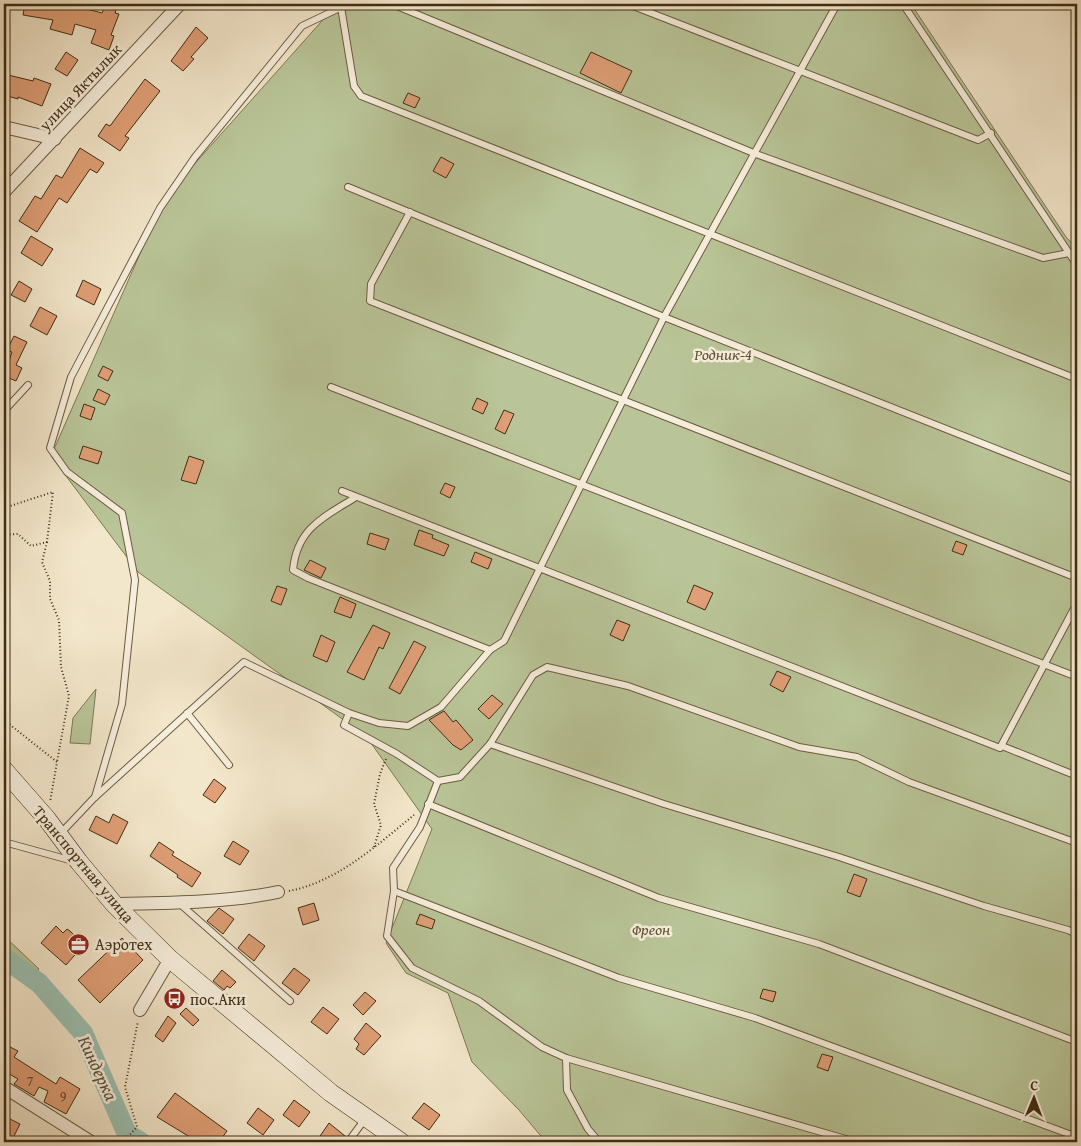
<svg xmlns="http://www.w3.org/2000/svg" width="1081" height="1146" font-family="'Gentium Book Plus',serif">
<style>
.green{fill:#b9c598;stroke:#7c7956}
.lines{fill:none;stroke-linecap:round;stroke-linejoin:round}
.river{stroke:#9cc0b2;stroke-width:20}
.building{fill:#e09f76;stroke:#402d13}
.lane-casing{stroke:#6d5c41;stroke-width:8}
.street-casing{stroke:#6d5c41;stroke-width:14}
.secondary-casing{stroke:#402d13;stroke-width:19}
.path{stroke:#402d13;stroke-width:2;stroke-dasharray:1 2.5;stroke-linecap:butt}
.lane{stroke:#f7efdd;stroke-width:6}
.street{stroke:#f7efdd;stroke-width:12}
.secondary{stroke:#f7efdd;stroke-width:18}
.labels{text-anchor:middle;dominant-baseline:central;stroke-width:5;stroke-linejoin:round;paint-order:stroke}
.number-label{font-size:14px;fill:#684a2c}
.street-label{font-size:16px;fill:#402d13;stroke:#f7efdd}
.park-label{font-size:16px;font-style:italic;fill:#5e5334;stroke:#f7efdd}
.poi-label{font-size:16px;fill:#402d13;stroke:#f7efdd;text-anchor:start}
.water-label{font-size:18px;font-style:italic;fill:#57523b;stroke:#f7efdd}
</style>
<rect width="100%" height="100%" fill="#f3e7cb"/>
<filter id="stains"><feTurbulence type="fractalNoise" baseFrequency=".004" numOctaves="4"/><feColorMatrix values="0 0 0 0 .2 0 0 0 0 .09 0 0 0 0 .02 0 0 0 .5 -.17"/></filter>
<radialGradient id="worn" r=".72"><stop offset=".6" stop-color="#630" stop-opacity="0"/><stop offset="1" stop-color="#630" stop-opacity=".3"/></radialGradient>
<!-- green -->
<g class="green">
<polygon points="337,4 911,4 1066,237 1077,249 1077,1142 546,1142 519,1110 472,1062 448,993 406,973 386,943 432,829 366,736 138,572 51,456 165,197"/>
<polygon points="96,689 90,744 70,743 73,718"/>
<polygon points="4,936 39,969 29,976 7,973 4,970"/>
</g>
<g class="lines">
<!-- river -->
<polyline class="river" points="4,958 39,983 83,1033 127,1134 141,1142"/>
</g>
<!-- building -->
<g class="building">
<polygon points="25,4 52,4 71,9 72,5 102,13 106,4 118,4 115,13 119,14 111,35 114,36 109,50 91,43 96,30 75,24 72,35 50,29 53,20 23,15"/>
<polygon points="196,27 208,38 191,57 194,59 183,71 171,61"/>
<polygon points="66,52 78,60 67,76 55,69"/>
<polygon points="591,52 632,71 621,93 580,73"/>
<polygon points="4,74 33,81 34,78 51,84 42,106 18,97 18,99 4,95"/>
<polygon points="145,79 160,91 125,136 129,138 120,151 98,136 106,124 110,126"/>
<polygon points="408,93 420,98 415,108 403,103"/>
<polygon points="80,148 104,163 97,173 90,169 67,203 59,198 37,232 19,221 35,196 41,199 56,175 62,178"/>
<polygon points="441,157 454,164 446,178 433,171"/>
<polygon points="31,236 53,249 42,266 21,253"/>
<polygon points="83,280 101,289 94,305 76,296"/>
<polygon points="19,281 32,289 25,302 11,295"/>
<polygon points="40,307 57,316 47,335 30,326"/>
<polygon points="14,336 27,342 16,365 22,368 16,381 4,376 12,352 7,350"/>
<polygon points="103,366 113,371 108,381 98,376"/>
<polygon points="98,389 110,395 105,405 93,400"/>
<polygon points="477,398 488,403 483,414 472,409"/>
<polygon points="84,404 95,408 91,420 80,416"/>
<polygon points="504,410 514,414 505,434 495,429"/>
<polygon points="83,446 102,452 98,464 79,458"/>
<polygon points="189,456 204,461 196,484 181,480"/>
<polygon points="445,483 455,487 450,498 440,493"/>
<polygon points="419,530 433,535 432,538 449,545 444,556 414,545"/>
<polygon points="370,533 389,539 385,550 367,544"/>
<polygon points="956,541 967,545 963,555 952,551"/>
<polygon points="475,552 492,559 488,569 471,562"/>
<polygon points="310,560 326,568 321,578 304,570"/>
<polygon points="694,585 713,593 705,610 687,602"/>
<polygon points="277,586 287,589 281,605 271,601"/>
<polygon points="340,597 356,604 351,618 334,612"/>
<polygon points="617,620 630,625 623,641 610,635"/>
<polygon points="373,625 390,633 383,649 379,647 364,680 347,672"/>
<polygon points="321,635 335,642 327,662 313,656"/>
<polygon points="414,641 426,647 400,694 389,688"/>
<polygon points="777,671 791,677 783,692 770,685"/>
<polygon points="492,695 503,704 489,719 478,709"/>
<polygon points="444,711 453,722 456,720 473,740 461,750 453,745 429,720"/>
<polygon points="214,779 226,788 215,803 203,795"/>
<polygon points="113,814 128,822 117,844 89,830 96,816 109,823"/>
<polygon points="233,841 249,851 240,865 224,856"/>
<polygon points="159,842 174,852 172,855 201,873 192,887 177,877 178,875 150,856"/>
<polygon points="854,874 867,879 860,897 847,892"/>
<polygon points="314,903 319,920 303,925 298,908"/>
<polygon points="219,908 234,919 223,934 207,921"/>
<polygon points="420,914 435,920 432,929 416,924"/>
<polygon points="56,926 63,933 67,929 70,931 77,938 73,941 81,948 66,965 41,943"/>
<polygon points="249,934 265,946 254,961 238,948"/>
<polygon points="122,938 143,960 100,1003 78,980"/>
<polygon points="294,968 310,980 298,995 282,983"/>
<polygon points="222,970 236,982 230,988 227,986 224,990 213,981"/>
<polygon points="763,989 776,992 773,1002 760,998"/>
<polygon points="365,992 376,1001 363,1015 353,1005"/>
<polygon points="323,1007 339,1019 327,1034 311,1022"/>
<polygon points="186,1008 199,1020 193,1026 180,1014"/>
<polygon points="168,1016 176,1023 163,1042 155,1036"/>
<polygon points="366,1023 381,1036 364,1055 356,1049 359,1044 354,1039"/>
<polygon points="4,1044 18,1051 14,1057 56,1084 60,1077 80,1089 66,1114 44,1102 48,1091 39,1087 34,1096 14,1084 18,1079 4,1071"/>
<polygon points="822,1054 833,1057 828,1071 817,1067"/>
<polygon points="175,1093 227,1131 219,1142 198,1142 157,1117"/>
<polygon points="294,1100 310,1112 299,1127 283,1115"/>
<polygon points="424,1103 440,1115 429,1130 412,1118"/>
<polygon points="258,1108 274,1120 263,1135 247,1123"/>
<polygon points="4,1116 20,1124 11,1142 4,1142"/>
<polygon points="329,1123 345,1136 340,1142 323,1142 318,1139"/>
</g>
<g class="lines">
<defs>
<g id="lane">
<polyline points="392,4 756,154 1043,258 1069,253"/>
<polyline points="628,4 978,140 991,133"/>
<polyline points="903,4 1077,265"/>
<polyline points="341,7 354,86 361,96 1077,379"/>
<polyline points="348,187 664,317 1077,481"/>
<polyline points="410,212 371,284 370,301 1077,578"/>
<polyline points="331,387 1077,677"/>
<polyline points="4,411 28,385"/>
<polyline points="342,491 1000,748 1077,603"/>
<path d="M356 497C324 517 297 528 293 570L308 578 490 650"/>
<polyline points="187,713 229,765"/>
<polyline points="349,713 344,725 397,754 438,781 460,777 490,744 533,675 547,667 628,686 799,747 857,757 909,782 1077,843"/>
<polyline points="490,744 664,804 839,857 984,906 1068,930 1077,934"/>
<polyline points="1002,746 1077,776"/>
<polyline points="438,781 420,827 393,868 394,891 619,978 755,1018 1077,1137"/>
<polyline points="95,797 122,704 135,580 122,513 67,472 50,448 71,377 160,208 195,157 302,26 348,4"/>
<polyline points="428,804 659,898 819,944 1077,1042"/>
<polyline points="60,834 94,798 244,662 349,713 379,723 408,726 441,707 490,650 504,641 664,317 837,4"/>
<polyline points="4,842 73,861"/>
<polyline points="394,891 387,936 412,968 479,1001 542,1047 566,1058 856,1142"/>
<polyline points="179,903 290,1001"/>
<polyline points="566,1058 567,1090 588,1129 599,1142"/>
<polyline points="348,1142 365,1119"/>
</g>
<g id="street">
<polyline points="4,127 55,139"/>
<polyline points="4,192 180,4"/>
<path d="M114 904C168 903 225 903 278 892"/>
<polyline points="140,1010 170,959"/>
<polyline points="4,1087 91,1142"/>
</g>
<polyline id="secondary" points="4,770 47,819 79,862 114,904 170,959 331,1093 401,1142"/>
</defs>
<!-- lane casing -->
<use href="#lane" class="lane-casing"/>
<!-- street casing -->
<use href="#street" class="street-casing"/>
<!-- secondary casing -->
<use href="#secondary" class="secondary-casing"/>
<!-- path -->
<g class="path">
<polyline points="4,508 53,492 47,542 31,546 18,534 4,535"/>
<polyline points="47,542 42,562 50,581 50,599 59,620 61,667 69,696 57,762"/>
<polyline points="4,720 57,762 50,802"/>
<polyline points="374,847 381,825 374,804 380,774 386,759"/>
<path d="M289 891C337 882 377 845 414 815"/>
<polyline points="123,1142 137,1127 125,1087 138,1021"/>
</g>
<!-- lane -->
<use href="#lane" class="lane"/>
<!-- street -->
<use href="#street" class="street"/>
<!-- secondary -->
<use href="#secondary" class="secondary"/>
</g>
<!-- icons -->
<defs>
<symbol id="office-disc" viewBox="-11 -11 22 22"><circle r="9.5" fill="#8f2418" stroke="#f7efdd"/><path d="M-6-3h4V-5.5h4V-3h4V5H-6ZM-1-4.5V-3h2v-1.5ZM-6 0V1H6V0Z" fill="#fff"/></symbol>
<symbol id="bus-disc" viewBox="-11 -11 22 22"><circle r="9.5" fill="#8f2418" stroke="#f7efdd"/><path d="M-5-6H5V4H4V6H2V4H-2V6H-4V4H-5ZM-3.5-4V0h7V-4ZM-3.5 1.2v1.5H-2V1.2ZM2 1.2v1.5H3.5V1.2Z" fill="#fff"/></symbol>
</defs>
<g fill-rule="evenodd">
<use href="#office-disc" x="66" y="932" width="25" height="25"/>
<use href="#bus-disc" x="162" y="986" width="25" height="25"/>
</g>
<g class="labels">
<!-- number labels -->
<g class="number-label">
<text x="30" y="1081">7</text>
<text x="63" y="1096">9</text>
</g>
<!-- street labels -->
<g class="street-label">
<text transform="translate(80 87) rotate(-47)">улица Яктылык</text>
<text transform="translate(84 864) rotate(50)">Транспортная улица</text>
</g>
<!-- park labels -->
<g class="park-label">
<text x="723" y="354">Родник-4</text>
<text x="651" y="929">Фреон</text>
</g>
<!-- poi labels -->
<g class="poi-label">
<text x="95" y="944">Аэротех</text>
<text x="190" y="999">пос.Аки</text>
</g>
<!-- water labels -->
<g class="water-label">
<text transform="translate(98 1068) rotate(65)">Киндерка</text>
</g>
</g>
<!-- margin -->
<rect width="1081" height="1146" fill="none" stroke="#f3e7cb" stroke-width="20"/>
<rect x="5" y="5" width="1071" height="1136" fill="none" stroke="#402d13" stroke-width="2.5"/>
<rect x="10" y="10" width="1061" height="1126" fill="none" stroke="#402d13"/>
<!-- north arrow -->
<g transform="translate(1034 1098) rotate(1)" stroke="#f7efdd" stroke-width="4" paint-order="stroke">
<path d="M0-4L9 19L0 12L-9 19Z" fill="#402d13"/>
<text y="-8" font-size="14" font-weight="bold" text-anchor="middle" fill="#402d13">С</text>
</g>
<rect width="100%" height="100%" filter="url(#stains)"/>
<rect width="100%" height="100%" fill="url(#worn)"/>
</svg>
